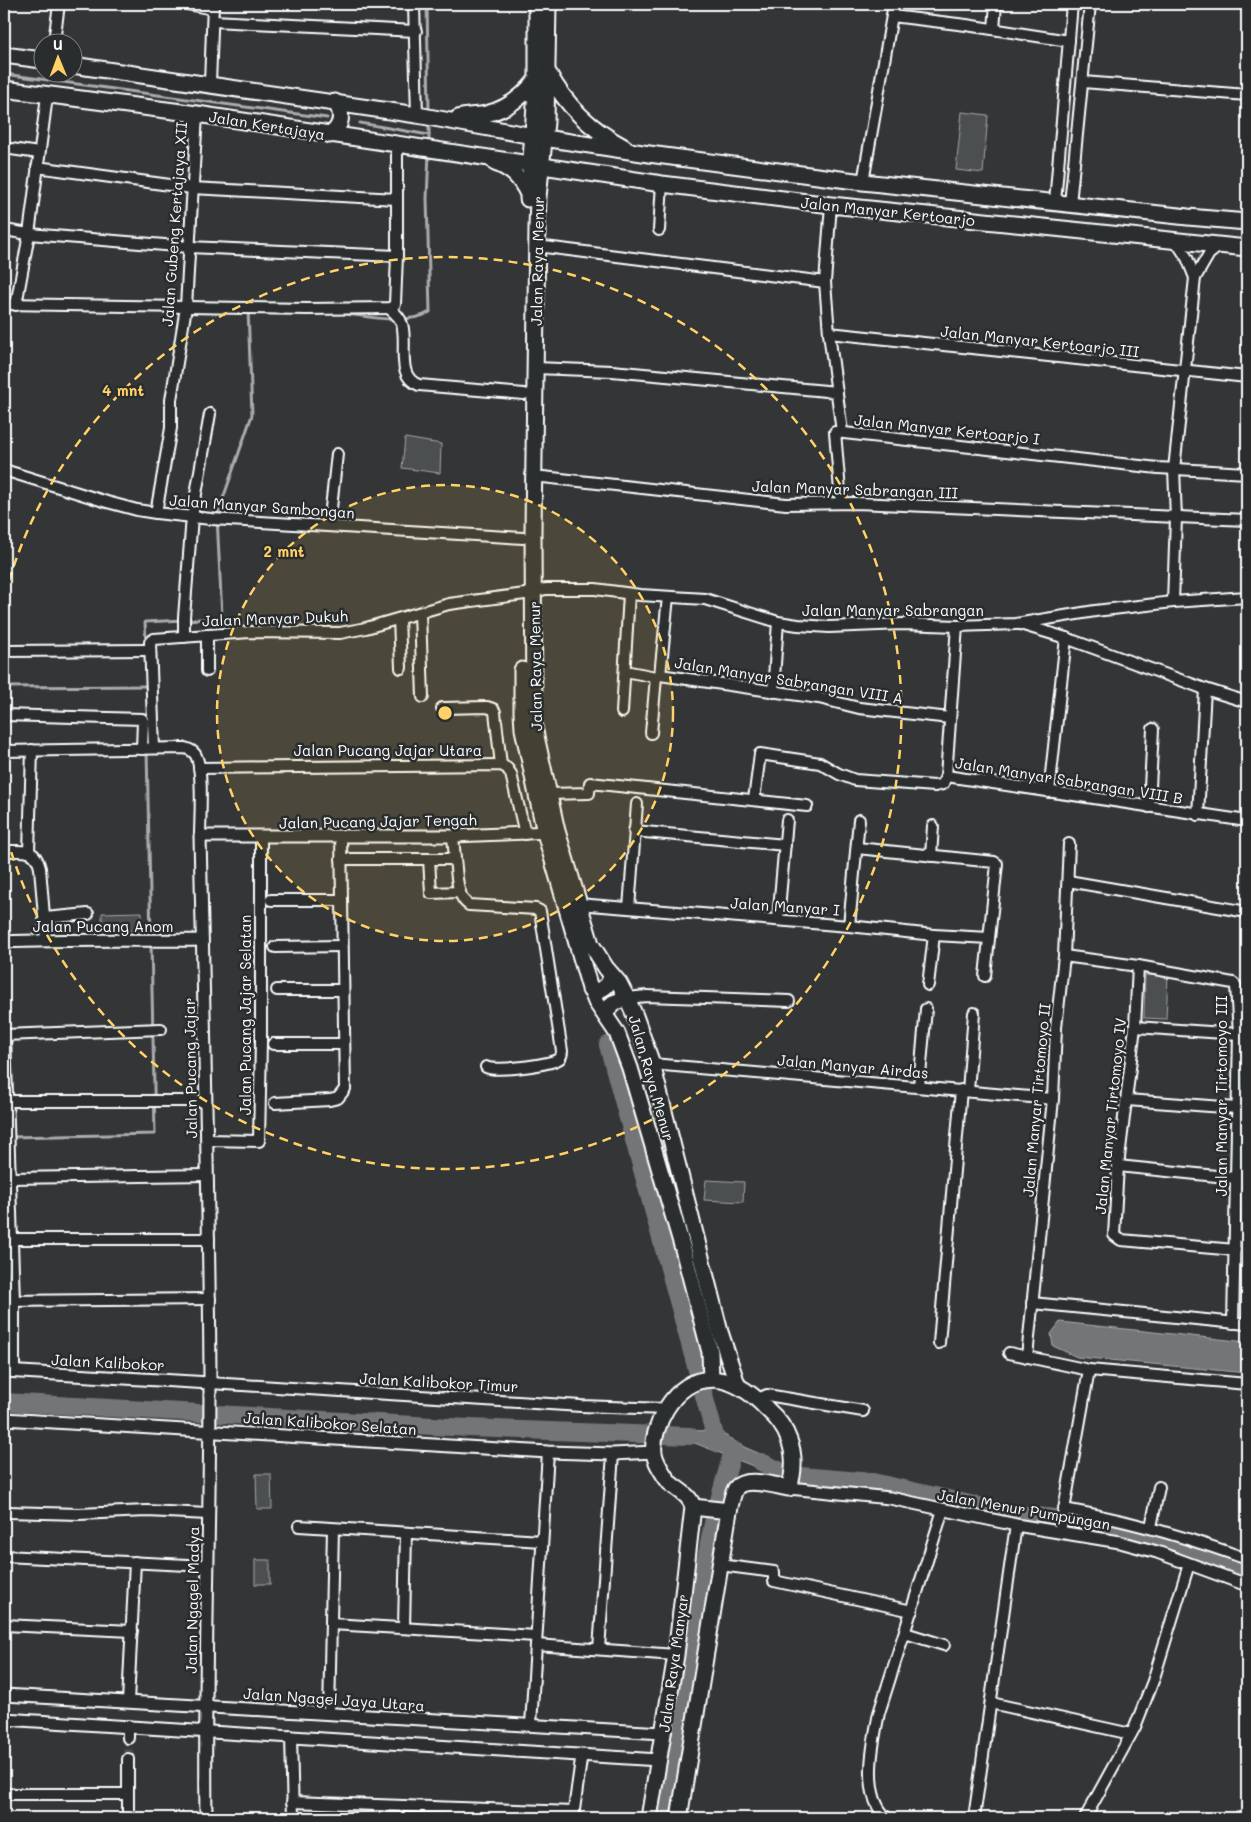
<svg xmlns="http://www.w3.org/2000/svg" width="1251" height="1822" font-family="Mali,sans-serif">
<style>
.green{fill:#4c4f50;stroke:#a6a7a8}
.water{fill:#737576;stroke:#abacad}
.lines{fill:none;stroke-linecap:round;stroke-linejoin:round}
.stream{stroke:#abacad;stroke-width:3}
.river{stroke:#737576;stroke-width:18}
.minor-tunnel{stroke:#47494a;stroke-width:10;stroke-dasharray:10 5;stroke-linecap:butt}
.minor-casing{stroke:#fff;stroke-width:14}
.tertiary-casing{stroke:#fff;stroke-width:15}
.primary-casing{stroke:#fff;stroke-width:19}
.minor{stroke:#2a2d2e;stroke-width:10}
.tertiary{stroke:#2a2d2e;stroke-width:11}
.primary{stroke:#2a2d2e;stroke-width:15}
.ring{fill:none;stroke:#ffd166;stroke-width:2.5;stroke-dasharray:9 6}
.labels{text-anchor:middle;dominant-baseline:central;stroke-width:5;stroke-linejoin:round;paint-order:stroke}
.street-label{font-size:15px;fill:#fff;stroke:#2a2d2e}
.centre{fill:#ffd166;stroke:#2a2d2e;stroke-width:2.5}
.ring-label{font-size:15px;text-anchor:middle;font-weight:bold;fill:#ffd166;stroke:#2a2d2e;stroke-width:5;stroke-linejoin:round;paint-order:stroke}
</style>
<rect width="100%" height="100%" fill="#333536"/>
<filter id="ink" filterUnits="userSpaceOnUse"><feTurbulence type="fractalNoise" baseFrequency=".02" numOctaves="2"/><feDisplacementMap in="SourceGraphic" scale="10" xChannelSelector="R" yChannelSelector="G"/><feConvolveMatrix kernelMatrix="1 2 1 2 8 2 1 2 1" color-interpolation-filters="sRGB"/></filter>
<g filter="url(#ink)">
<!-- green -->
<g class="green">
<polygon points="962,112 988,115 983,173 956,170"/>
<polygon points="405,438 441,444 440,473 402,468"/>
<polygon points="142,912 142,930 102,930 102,913"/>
<polygon points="1145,975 1168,976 1166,1019 1144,1018"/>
<polygon points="706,1180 744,1182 743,1202 704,1200"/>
<polygon points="256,1474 271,1474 272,1509 257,1509"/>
<rect x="255" y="1560" width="15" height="24"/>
</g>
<!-- water -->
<g class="water">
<polygon points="1060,1322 1247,1342 1247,1373 1077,1357 1053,1346 1051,1334"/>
<polygon points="666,1430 710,1431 723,1434 744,1447 786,1465 781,1477 692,1442 666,1441"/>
</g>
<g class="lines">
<!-- stream -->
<g class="stream">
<polyline points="427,4 429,112"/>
<polyline points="528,4 528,13"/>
<polyline points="4,74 327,118"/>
<polyline points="429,121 429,145"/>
<polyline points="360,123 429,135"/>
<path d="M339 313C365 316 407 326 430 312L427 198 429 153"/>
<polyline points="146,642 145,622 222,618 217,516 252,415 248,309"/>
<polyline points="4,687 148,686"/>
<polyline points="9,1137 155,1134 147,750"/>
</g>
<!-- river -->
<g class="river">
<polyline points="608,1045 717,1443"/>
<polyline points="4,1402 469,1428 690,1436"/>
<polyline points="761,1462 789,1475 873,1482 1010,1513 1055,1518 1158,1539 1247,1569"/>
<polyline points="718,1504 733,1450"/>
<polyline points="661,1818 692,1632 714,1518"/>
</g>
<!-- minor-tunnel -->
<polyline class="minor-tunnel" points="128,1759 128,1738"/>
<defs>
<g id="minor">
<polyline points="187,4 213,9"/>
<polyline points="414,4 417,115"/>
<polyline points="892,16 966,25 1069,41"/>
<polyline points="213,21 416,31"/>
<polyline points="994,29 996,4"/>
<polyline points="54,42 59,4"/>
<polyline points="1083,82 1247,95"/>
<polyline points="210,83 213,4"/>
<polyline points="4,148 39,153"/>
<polyline points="37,167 192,188 397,199"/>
<polyline points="863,182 894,4"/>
<polyline points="1055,202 1072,4"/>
<polyline points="1070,204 1090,4"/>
<polyline points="831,205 825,282 829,333 842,432"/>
<polyline points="4,230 29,234 189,247 397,256"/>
<polyline points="659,230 662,184"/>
<polyline points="1176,241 1187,258 1195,278"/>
<polyline points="537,246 825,282"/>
<polyline points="4,304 307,309 391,308 395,304 397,256 397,144"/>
<polyline points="16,305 29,234 47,96"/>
<path d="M390 309C395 313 400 317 402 324 408 343 395 377 419 385L524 394"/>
<polyline points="829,333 1247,377"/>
<polyline points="535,368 612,371 837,392"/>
<polyline points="4,470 107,502 137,510 156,513 211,519 523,538"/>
<polyline points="534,478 543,477 786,504 857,503 1247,520"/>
<polyline points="841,503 835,432 1158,468 1247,473"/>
<polyline points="156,513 171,428 171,400 186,307 197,114"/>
<polyline points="329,526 337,454"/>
<polyline points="1173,602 1176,518 1174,469 1195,278 1209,254 1219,246"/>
<polyline points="420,613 423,697"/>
<polyline points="399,619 401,668"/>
<polyline points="1020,624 1066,638 1205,689 1247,702"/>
<polyline points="184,637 184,617 192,517 210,414"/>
<polyline points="4,651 150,650"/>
<polyline points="207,671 207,635"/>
<polyline points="625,671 656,677 660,675 819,698 859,708 950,718"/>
<polyline points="660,675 668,597"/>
<polyline points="773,692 778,622"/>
<polyline points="442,708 487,707 493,709 495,712 501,765"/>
<polyline points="622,712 629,594"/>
<polyline points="4,715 142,719 143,721 142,749"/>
<polyline points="651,733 656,677"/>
<polyline points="154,748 150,642 154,639 250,632 340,633 366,628 449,604 525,594 546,589 595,589 640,595 705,599 778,622 798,625 829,627 903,624 957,626 1016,624 1095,611 1173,602 1247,597"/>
<path d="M4 751 185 748C189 749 192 750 195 754 204 767 200 818 200 836"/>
<polyline points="199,768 501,765 507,768 511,774 525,834"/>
<polyline points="946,776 1247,821"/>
<polyline points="1049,792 1066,638"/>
<polyline points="548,794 589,793 590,783 807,806"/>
<polyline points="754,800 760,754 820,763 839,774 855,780 935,786 943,784 946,776 957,626"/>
<polyline points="1149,807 1153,729"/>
<polyline points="1198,815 1205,689"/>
<polyline points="634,831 785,845"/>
<polyline points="857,848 994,862 997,864 985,976"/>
<path d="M4 851C22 852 35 846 40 868L46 940"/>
<polyline points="29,852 32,750"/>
<polyline points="931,856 933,826"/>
<polyline points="341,859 455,859 453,836"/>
<polyline points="429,859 431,893 460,892"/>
<path d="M455 859C457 872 456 898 469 905L536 909 540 911 562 1051C562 1054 562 1055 560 1058 553 1065 494 1072 486 1067"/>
<polyline points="1068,881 1247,912"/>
<polyline points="271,900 341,900"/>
<polyline points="578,904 849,926 934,935 989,938"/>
<polyline points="629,908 637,804"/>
<polyline points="45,918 88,914"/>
<polyline points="778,920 787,820"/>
<polyline points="849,926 859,820"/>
<polyline points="275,947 342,946"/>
<polyline points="1064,956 1138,966 1233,983 1236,986 1239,1034 1233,1323"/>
<polyline points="1138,966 1135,1027 1118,1166 1114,1235 1121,1240 1235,1250"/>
<polyline points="928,985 934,935"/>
<polyline points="277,990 342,990"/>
<polyline points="627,998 647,996 789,1001"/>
<polyline points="1135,1027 1239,1034"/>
<polyline points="4,1035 161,1029"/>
<polyline points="5,1035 14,1301 14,1372"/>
<polyline points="273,1044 344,1044"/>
<polyline points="652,1064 1053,1099"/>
<polyline points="919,1086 926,1009"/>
<polyline points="968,1091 974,1013"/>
<polyline points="1127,1100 1237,1108"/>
<polyline points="8,1101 206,1101"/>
<polyline points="275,1103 330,1100 338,1098 345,1089 341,836"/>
<polyline points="207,1140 259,1141 261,1041 261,837"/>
<polyline points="1118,1166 1236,1178"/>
<polyline points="10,1178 207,1175"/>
<polyline points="12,1239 209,1239"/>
<polyline points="4,1301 210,1299"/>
<polyline points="1032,1303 1247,1324"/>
<polyline points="939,1343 961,1090"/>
<polyline points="1009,1353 1089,1370 1247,1384"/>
<polyline points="1027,1357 1053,1099 1056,1028 1064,956 1069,844"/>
<polyline points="210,1383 581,1406 666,1409"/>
<polyline points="758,1399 767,1395 863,1411"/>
<path d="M1064 1509C1127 1520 1187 1537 1247 1559"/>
<polyline points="7,1512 79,1514 147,1511 208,1514"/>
<polyline points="299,1526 542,1541"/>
<polyline points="1151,1527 1159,1487"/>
<polyline points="1060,1532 1089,1370"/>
<polyline points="4,1556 208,1566"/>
<polyline points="720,1565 774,1572 774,1581 912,1611"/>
<polyline points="331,1624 536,1636"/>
<polyline points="4,1625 132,1631"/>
<polyline points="404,1628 406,1533"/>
<polyline points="905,1633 944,1645"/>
<polyline points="536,1645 676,1655"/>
<polyline points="599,1649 613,1454"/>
<polyline points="128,1702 135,1562"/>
<polyline points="991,1703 1131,1734"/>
<polyline points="329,1714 333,1529"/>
<polyline points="531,1725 548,1452"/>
<polyline points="128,1726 128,1738"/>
<polyline points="291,1736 293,1818"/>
<polyline points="4,1794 128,1794"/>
<polyline points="292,1802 574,1812"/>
<polyline points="573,1817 581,1760 584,1755"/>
<polyline points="128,1818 128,1759"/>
<path d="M887 1818C861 1796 873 1743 879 1713L943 1510"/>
<polyline points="974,1818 1016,1525"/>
<polyline points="1085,1818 1135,1727 1153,1681 1189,1564"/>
</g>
<g id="tertiary">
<path d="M4 942C70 939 136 941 202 940"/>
<polyline points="4,1371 210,1383"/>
<polyline points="4,1419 548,1452 613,1454 654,1452"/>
<polyline points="789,1488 890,1498 1016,1525 1120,1542 1157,1552 1247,1585"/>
<polyline points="4,1695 663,1733"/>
<polyline points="4,1719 659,1760"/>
<path d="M206 1818C204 1672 210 1526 210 1379 209 1198 204 1017 200 836H453L551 832"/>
</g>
<g id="primary">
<polyline points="548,4 546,122 538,197 537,228 533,531 534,727 557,831 591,944 606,968 619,983 627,998 635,1016 652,1064 720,1332 737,1384"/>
<polyline points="4,55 42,60"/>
<polyline points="72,65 417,115 544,138 649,154 863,182 1188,217 1247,222"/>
<path d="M549 74C566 106 592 130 624 147"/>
<polyline points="4,89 197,114 662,184 831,205 1247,248"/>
<path d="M458 118C467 115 477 116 486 114 507 109 524 96 537 79"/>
<path d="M330 135C342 126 344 114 335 102"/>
<path d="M495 163C512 169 520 178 528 194"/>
<polyline points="528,199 537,79 537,4"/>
<polyline points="522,670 522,712 523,729 545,833 589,985 596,1002 617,1033 630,1068 683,1249 710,1352 711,1379"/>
<path d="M590 990C602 992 610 986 611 974"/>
<polyline points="605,1014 613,1003 627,998"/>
<polyline points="693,1507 729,1511"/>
<path d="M649 1818 676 1655 693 1507C690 1495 679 1491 670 1483 664 1476 655 1461 654 1453 652 1439 659 1421 666 1409 694 1364 735 1375 767 1409 776 1417 785 1428 789 1440 795 1455 794 1473 789 1488 776 1486 745 1476 736 1488 732 1494 731 1504 729 1511L679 1818"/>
</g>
</defs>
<!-- minor casing -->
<use href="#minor" class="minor-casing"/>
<!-- tertiary casing -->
<use href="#tertiary" class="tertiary-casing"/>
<!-- primary casing -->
<use href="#primary" class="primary-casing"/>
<!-- minor -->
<use href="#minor" class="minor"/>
<!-- tertiary -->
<use href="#tertiary" class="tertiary"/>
<!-- primary -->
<use href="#primary" class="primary"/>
</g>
</g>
<!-- distance rings -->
<circle cx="445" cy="713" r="228" fill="#ffd166" fill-opacity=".12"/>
<g class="ring">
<circle cx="445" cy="713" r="228"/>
<path d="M5 595A456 456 0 1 1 5 831"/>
</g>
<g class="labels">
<!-- street labels -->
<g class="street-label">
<text transform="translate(267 125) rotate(9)">Jalan Kertajaya</text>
<text transform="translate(888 211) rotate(6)">Jalan Manyar Kertoarjo</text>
<text transform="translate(174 224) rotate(-86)">Jalan Gubeng Kertajaya XII</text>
<text transform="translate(537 261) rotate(-89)">Jalan Raya Menur</text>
<text transform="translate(1040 341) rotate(6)">Jalan Manyar Kertoarjo III</text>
<text transform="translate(947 429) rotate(6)">Jalan Manyar Kertoarjo I</text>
<text transform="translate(855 489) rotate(2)">Jalan Manyar Sabrangan III</text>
<text transform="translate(262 506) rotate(4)">Jalan Manyar Sambongan</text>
<text x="893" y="610">Jalan Manyar Sabrangan</text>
<text transform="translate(275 618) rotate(-2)">Jalan Manyar Dukuh</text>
<text transform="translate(535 666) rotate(-91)">Jalan Raya Menur</text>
<text transform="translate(789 680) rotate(9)">Jalan Manyar Sabrangan VIII A</text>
<text x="388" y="750">Jalan Pucang Jajar Utara</text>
<text transform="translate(1069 780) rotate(9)">Jalan Manyar Sabrangan VIII B</text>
<text transform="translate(378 821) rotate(-1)">Jalan Pucang Jajar Tengah</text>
<text transform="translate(785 906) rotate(4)">Jalan Manyar I</text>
<text x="103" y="926">Jalan Pucang Anom</text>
<text transform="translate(245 1015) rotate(-90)">Jalan Pucang Jajar Selatan</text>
<text transform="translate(853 1066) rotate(5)">Jalan Manyar Airdas</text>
<text transform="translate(190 1068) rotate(-91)">Jalan Pucang Jajar</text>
<text transform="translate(652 1078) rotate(74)">Jalan Raya Menur</text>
<text transform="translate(1221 1096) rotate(-90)">Jalan Manyar Tirtomoyo III</text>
<text transform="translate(1036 1100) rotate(-85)">Jalan Manyar Tirtomoyo II</text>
<text transform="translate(1110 1116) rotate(-84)">Jalan Manyar Tirtomoyo IV</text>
<text transform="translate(108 1362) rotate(3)">Jalan Kalibokor</text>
<text transform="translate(439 1382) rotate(3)">Jalan Kalibokor Timur</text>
<text transform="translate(330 1423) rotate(4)">Jalan Kalibokor Selatan</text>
<text transform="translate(1024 1509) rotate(10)">Jalan Menur Pumpungan</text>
<text transform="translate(192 1600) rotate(-89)">Jalan Ngagel Madya</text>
<text transform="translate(673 1663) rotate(-82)">Jalan Raya Manyar</text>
<text transform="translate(334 1699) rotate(4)">Jalan Ngagel Jaya Utara</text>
</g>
</g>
<circle cx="445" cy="713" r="8" class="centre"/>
<g class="ring-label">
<text x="123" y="396">4 mnt</text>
<text x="284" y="557">2 mnt</text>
</g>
<!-- margin -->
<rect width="1251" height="1822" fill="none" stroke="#2a2d2e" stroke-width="20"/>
<rect x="10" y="10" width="1231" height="1802" fill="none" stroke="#fff" stroke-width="2" filter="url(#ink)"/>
<!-- north arrow -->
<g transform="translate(58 58) rotate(359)"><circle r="24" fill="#2a2d2e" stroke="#7f8182"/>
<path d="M0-4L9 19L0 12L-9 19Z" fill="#ffd166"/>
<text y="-8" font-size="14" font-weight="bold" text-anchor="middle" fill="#ffffff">U</text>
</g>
</svg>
